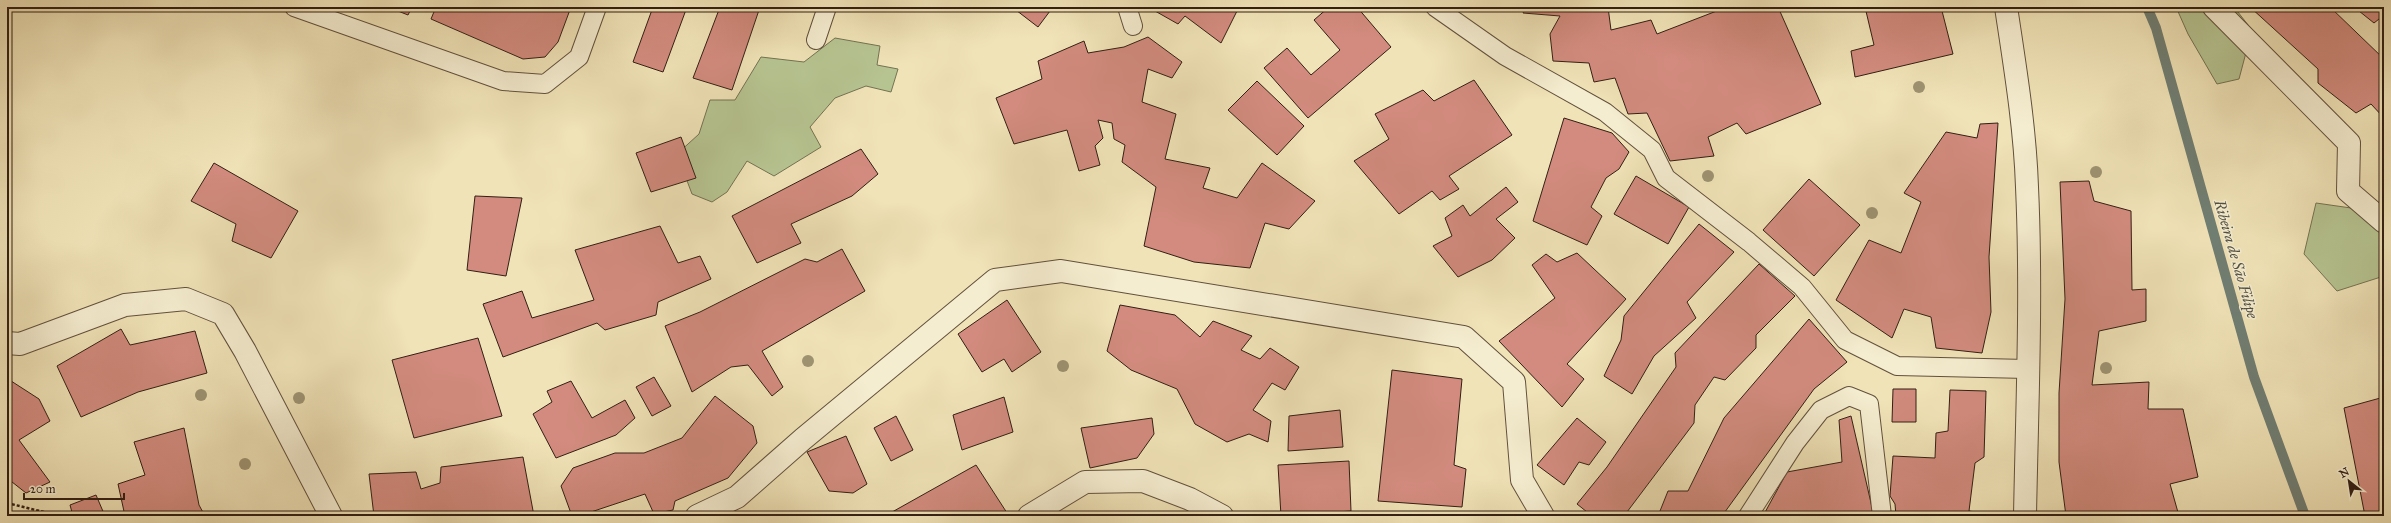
<svg xmlns="http://www.w3.org/2000/svg" width="2391" height="523" font-family="'IM FELL Great Primer',serif">
<style>
.green{fill:#b6c491;stroke:#747252}
.lines{fill:none;stroke-linecap:round;stroke-linejoin:round}
.stream{stroke:#707e73;stroke-width:10}
.building{fill:#d28b7e;stroke:#321f14}
.service-casing{stroke:#62503d;stroke-width:20}
.minor-casing{stroke:#62503d;stroke-width:24}
.tertiary-casing{stroke:#62503d;stroke-width:24}
.path{stroke:#321f14;stroke-width:2.5;stroke-dasharray:3 2;stroke-linecap:butt}
.service{stroke:#f5edd0;stroke-width:18}
.minor{stroke:#f5edd0;stroke-width:22}
.tertiary{stroke:#f5edd0;stroke-width:22}
.tree{fill:#9e9372}
.labels{text-anchor:middle;dominant-baseline:central;stroke-width:3;stroke-linejoin:round;paint-order:stroke}
.water-label{font-size:15px;font-style:italic;fill:#514f43;stroke:#f5edd0}
</style>
<rect width="100%" height="100%" fill="#f0e3b7"/>
<filter id="stains"><feTurbulence type="fractalNoise" baseFrequency=".005" numOctaves="4"/><feColorMatrix values="0 0 0 0 .2 0 0 0 0 .09 0 0 0 0 .02 0 0 0 .5 -.17"/></filter>
<radialGradient id="worn" r=".72"><stop offset=".6" stop-color="#630" stop-opacity="0"/><stop offset="1" stop-color="#630" stop-opacity=".3"/></radialGradient>
<!-- green -->
<g class="green">
<polygon points="2176,7 2234,7 2252,30 2239,79 2217,84 2188,34"/>
<polygon points="835,38 880,46 877,65 898,69 891,92 866,86 835,98 810,127 821,147 774,176 747,161 727,192 712,202 692,194 677,154 699,134 710,100 735,100 761,57 804,62"/>
<polygon points="2316,203 2351,208 2384,236 2384,276 2337,291 2304,254"/>
</g>
<g class="lines">
<!-- stream -->
<polyline class="stream" points="2147,7 2156,28 2254,377 2305,516"/>
</g>
<!-- building -->
<g class="building">
<polygon points="388,7 412,7 408,15"/>
<polygon points="436,7 571,7 558,42 545,57 523,59 431,19"/>
<polygon points="653,7 687,7 663,72 633,62"/>
<polygon points="720,7 760,7 732,90 693,78"/>
<polygon points="1012,7 1053,7 1038,27"/>
<polygon points="1148,7 1239,7 1221,43 1185,16 1178,24"/>
<polygon points="1329,7 1357,7 1391,47 1308,118 1264,68 1287,48 1311,75 1340,50 1314,20"/>
<polygon points="1526,7 1608,7 1611,30 1651,20 1657,34 1727,7 1778,7 1821,104 1746,134 1737,123 1708,137 1714,156 1670,161 1647,113 1628,114 1615,78 1594,82 1589,63 1553,61 1550,34 1560,16 1523,13"/>
<polygon points="1865,7 1941,7 1953,54 1855,77 1851,51 1874,45"/>
<polygon points="2250,7 2330,7 2384,59 2384,118 2371,104 2356,113 2318,83 2318,69"/>
<polygon points="2354,7 2384,7 2384,15 2374,23"/>
<polygon points="1148,37 1182,62 1172,78 1148,69 1142,102 1176,114 1165,159 1210,168 1203,188 1237,198 1262,163 1315,201 1289,229 1265,223 1250,268 1194,262 1144,246 1156,187 1122,162 1125,145 1114,139 1112,123 1098,120 1103,138 1095,146 1100,165 1079,171 1067,130 1014,144 996,98 1042,79 1038,61 1084,41 1088,53 1124,47"/>
<polygon points="1474,80 1512,135 1449,176 1459,189 1440,200 1432,191 1399,214 1354,161 1389,139 1375,114 1423,90 1434,101"/>
<polygon points="1257,81 1304,126 1277,155 1228,110"/>
<polygon points="1564,118 1612,133 1629,152 1619,169 1606,178 1591,207 1602,216 1587,245 1533,221"/>
<polygon points="1998,123 1989,257 1991,312 1982,353 1936,348 1931,317 1904,309 1892,338 1836,300 1869,240 1901,253 1921,202 1904,193 1946,132 1977,138 1980,124"/>
<polygon points="681,137 696,178 651,192 636,153"/>
<polygon points="861,149 878,174 852,196 791,224 801,243 757,263 732,216"/>
<polygon points="214,163 298,211 271,258 232,241 236,224 191,201"/>
<polygon points="1636,176 1689,207 1668,244 1614,214"/>
<polygon points="1809,179 1860,225 1814,276 1763,230"/>
<polygon points="2089,181 2094,201 2131,211 2132,290 2146,289 2146,321 2099,331 2092,385 2149,382 2148,409 2183,409 2198,477 2170,484 2179,516 2066,516 2059,462 2059,393 2065,299 2060,182"/>
<polygon points="1506,187 1518,202 1496,219 1515,238 1492,260 1458,277 1433,246 1452,236 1445,218 1463,205 1470,216"/>
<polygon points="475,196 522,198 506,276 467,270"/>
<polygon points="1699,224 1734,252 1687,302 1696,318 1654,356 1632,394 1604,376 1621,340 1624,316"/>
<polygon points="660,226 678,263 700,256 711,279 658,302 656,315 605,330 597,323 503,357 483,304 522,291 532,318 594,300 575,250"/>
<polygon points="842,249 865,291 762,351 783,387 772,396 748,365 731,367 692,392 665,326 700,312 805,259 817,262"/>
<polygon points="1577,253 1626,299 1567,364 1584,379 1562,407 1499,341 1555,298 1532,265 1546,254 1557,262"/>
<polygon points="1759,264 1795,296 1756,335 1756,348 1725,380 1714,377 1695,405 1694,423 1624,516 1592,516 1577,504 1607,467 1676,367 1675,353"/>
<polygon points="1007,300 1041,352 1012,372 1004,359 982,372 958,334"/>
<polygon points="1120,305 1175,315 1200,337 1213,321 1252,336 1241,350 1260,359 1270,348 1299,367 1285,390 1272,383 1253,410 1271,421 1268,442 1249,434 1227,442 1195,424 1177,389 1131,370 1107,351"/>
<polygon points="1809,319 1847,362 1814,389 1722,516 1658,516 1668,491 1688,491 1724,418"/>
<polygon points="121,329 130,345 195,331 207,373 138,392 81,417 57,366"/>
<polygon points="478,338 502,416 414,438 392,360"/>
<polygon points="1392,370 1462,379 1454,465 1466,469 1462,507 1378,501"/>
<polygon points="654,377 671,406 652,416 636,387"/>
<polygon points="8,379 39,399 50,421 19,440 50,482 26,493 7,478"/>
<polygon points="571,381 592,418 625,400 635,418 616,435 556,458 533,414 552,402 547,391"/>
<polygon points="1893,389 1916,389 1916,422 1892,422"/>
<polygon points="1950,390 1986,391 1984,457 1975,463 1969,511 1988,514 1988,516 1896,516 1895,504 1890,496 1893,456 1935,458 1936,433 1948,431"/>
<polygon points="715,396 753,426 757,443 728,478 675,501 673,510 654,514 645,494 579,516 572,516 561,486 573,468 615,453 644,453 682,438"/>
<polygon points="1004,397 1013,432 962,450 953,415"/>
<polygon points="2384,397 2384,516 2365,516 2344,408"/>
<polygon points="1340,410 1343,447 1288,451 1289,416"/>
<polygon points="896,416 913,450 891,461 874,428"/>
<polygon points="1851,416 1874,516 1763,516 1787,472 1842,462 1839,420"/>
<polygon points="1152,418 1154,434 1137,458 1090,468 1081,428"/>
<polygon points="1577,418 1606,442 1589,465 1579,462 1564,485 1537,465"/>
<polygon points="184,428 199,505 205,516 125,516 118,484 145,475 134,442"/>
<polygon points="846,436 867,484 853,493 829,491 807,452"/>
<polygon points="523,457 534,516 374,516 369,474 416,472 421,489 440,483 441,467"/>
<polygon points="1349,461 1351,511 1281,516 1278,465"/>
<polygon points="976,465 1009,516 885,516"/>
<polygon points="96,495 105,516 73,516 70,505"/>
</g>
<g class="lines">
<defs>
<g id="service">
<polyline points="294,7 503,81 545,84 579,57 597,7"/>
<polyline points="1130,7 1128,10 1133,26"/>
<polyline points="1435,7 1505,56 1605,112 1652,150 1666,178 1749,242 1802,287 1845,340 1897,366 2027,369"/>
<polyline points="816,40 827,7"/>
<polyline points="1748,516 1795,443 1821,410 1849,396 1869,404 1882,516"/>
</g>
<g id="minor">
<polyline points="2214,7 2349,143 2348,191 2384,222"/>
<polyline points="7,343 20,344 125,305 186,299 223,314 245,351 331,516"/>
<polyline points="697,516 737,497 803,439 995,280 1061,271 1464,337 1514,382 1522,480 1543,516"/>
<polyline points="1029,516 1085,482 1143,481 1190,499 1222,516"/>
</g>
<path id="tertiary" d="M2006 7C2015 67 2025 127 2027 187 2032 296 2027 407 2025 516"/>
</defs>
<!-- service casing -->
<use href="#service" class="service-casing"/>
<!-- minor casing -->
<use href="#minor" class="minor-casing"/>
<!-- tertiary casing -->
<use href="#tertiary" class="tertiary-casing"/>
<!-- path -->
<polyline class="path" points="7,503 52,514"/>
<!-- service -->
<use href="#service" class="service"/>
<!-- minor -->
<use href="#minor" class="minor"/>
<!-- tertiary -->
<use href="#tertiary" class="tertiary"/>
</g>
<!-- trees -->
<g class="tree">
<circle cx="1919" cy="87" r="6"/>
<circle cx="2096" cy="172" r="6"/>
<circle cx="1708" cy="176" r="6"/>
<circle cx="1872" cy="213" r="6"/>
<circle cx="808" cy="361" r="6"/>
<circle cx="1063" cy="366" r="6"/>
<circle cx="2106" cy="368" r="6"/>
<circle cx="201" cy="395" r="6"/>
<circle cx="299" cy="398" r="6"/>
<circle cx="245" cy="464" r="6"/>
</g>
<g class="labels">
<!-- water labels -->
<g class="water-label">
<text transform="translate(2236 259) rotate(74)">Ribeira de São Filipe</text>
</g>
</g>
<!-- margin -->
<rect width="2391" height="523" fill="none" stroke="#f0e3b7" stroke-width="24"/>
<rect x="8" y="8" width="2375" height="507" fill="none" stroke="#321f14" stroke-width="2"/>
<rect x="12" y="12" width="2367" height="499" fill="none" stroke="#321f14"/>
<!-- north arrow -->
<g transform="translate(2349 481) rotate(330)" stroke="#f5edd0" stroke-width="3" paint-order="stroke">
<path d="M0-3L7 15L0 10L-7 15Z" fill="#321f14"/>
<text y="-6" font-size="11" font-weight="bold" text-anchor="middle" fill="#321f14">N</text>
</g>
<!-- scale -->
<path d="M24 493v6h100v-6" fill="none" stroke="#321f14" stroke-width="2"/>
<text x="30" y="493" font-size="12" fill="#321f14" stroke="#f5edd0" stroke-width="3" paint-order="stroke">20 m</text>
<rect width="100%" height="100%" filter="url(#stains)"/>
<rect width="100%" height="100%" fill="url(#worn)"/>
</svg>
